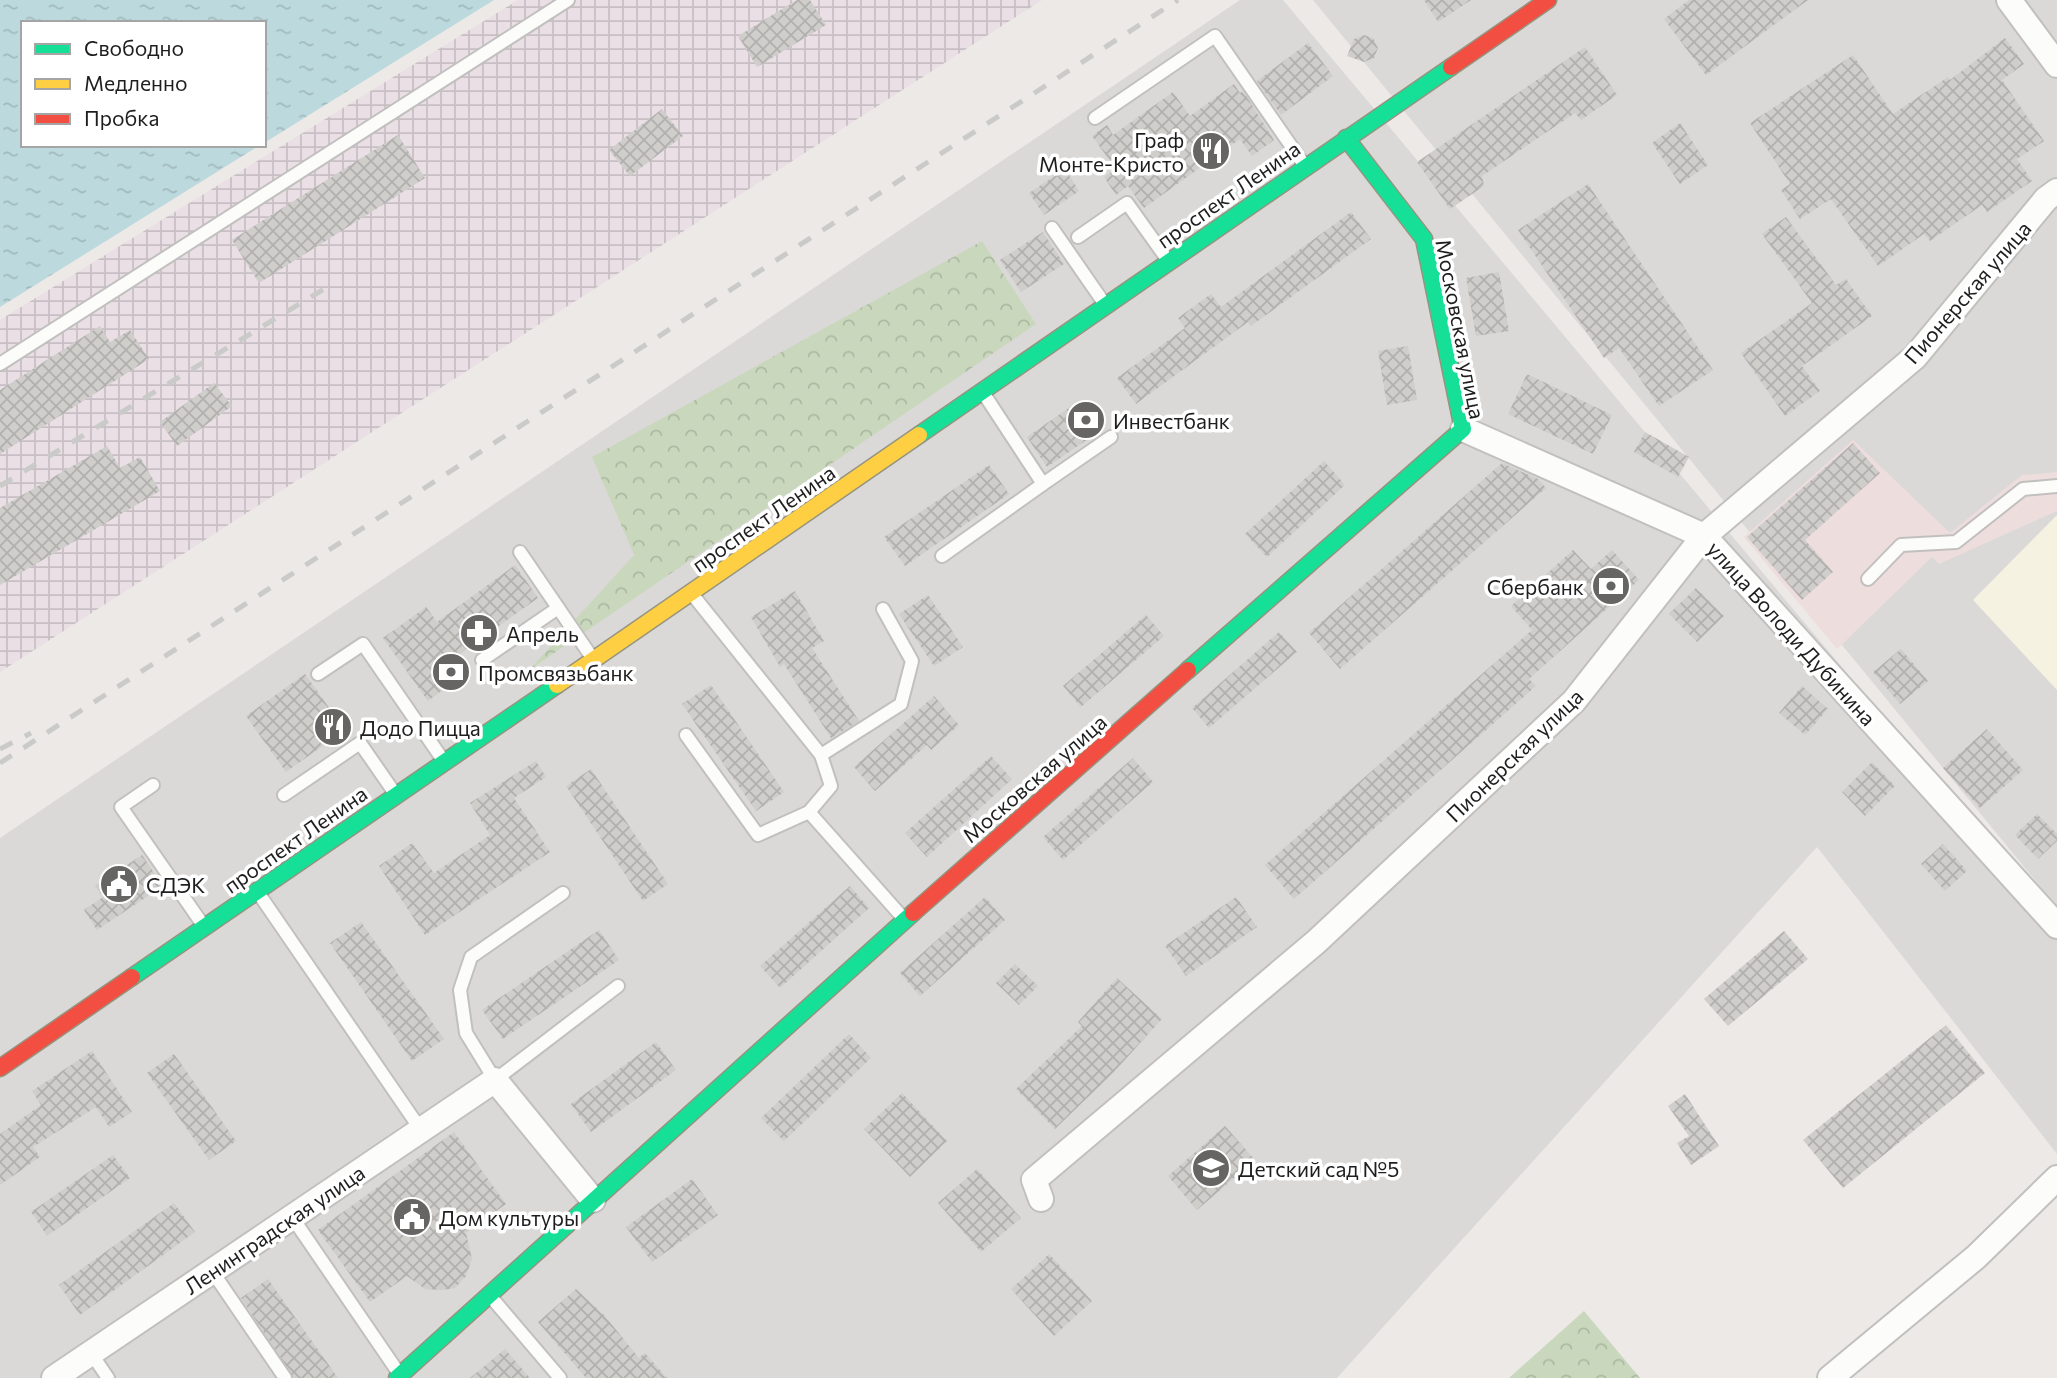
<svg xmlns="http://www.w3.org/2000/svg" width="2057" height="1378" font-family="Commissioner,sans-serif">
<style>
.residential{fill:#dbd9d8}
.commercial{fill:#eddddd}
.industrial{fill:url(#industrial-grid)}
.education{fill:#f5f2e2}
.forest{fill:url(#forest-crowns)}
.water{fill:url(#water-ripples)}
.building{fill:url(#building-cross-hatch)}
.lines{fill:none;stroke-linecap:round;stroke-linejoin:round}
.lane-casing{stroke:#c2c0bf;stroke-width:16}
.street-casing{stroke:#c2c0bf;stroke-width:28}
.fast-casing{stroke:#95947f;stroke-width:19}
.slow-casing{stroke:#95947f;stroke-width:19}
.jam-casing{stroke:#95947f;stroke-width:19}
.lane{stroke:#fcfcfb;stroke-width:12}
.street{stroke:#fcfcfb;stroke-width:24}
.fast{stroke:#16e098;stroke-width:16}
.slow{stroke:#ffcf43;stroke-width:16}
.jam{stroke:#f24e42;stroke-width:16}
.rail{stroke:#cacac9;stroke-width:5;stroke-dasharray:14 14;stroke-linecap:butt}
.labels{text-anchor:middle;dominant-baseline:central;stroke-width:7;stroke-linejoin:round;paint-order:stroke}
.poi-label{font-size:21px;fill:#1e1e1e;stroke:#fff;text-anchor:start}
.street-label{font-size:21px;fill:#1e1e1e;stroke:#fff}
</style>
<defs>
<pattern id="industrial-grid" width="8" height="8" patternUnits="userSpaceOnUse" patternTransform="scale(1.75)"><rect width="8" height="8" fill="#e9dfe5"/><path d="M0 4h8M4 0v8" fill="none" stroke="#c7bfc4"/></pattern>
<pattern id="forest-crowns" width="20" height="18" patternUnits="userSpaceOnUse" patternTransform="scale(1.75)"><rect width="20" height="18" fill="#c9d8bd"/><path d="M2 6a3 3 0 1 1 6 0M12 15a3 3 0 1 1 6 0" fill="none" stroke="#acb9a2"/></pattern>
<pattern id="water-ripples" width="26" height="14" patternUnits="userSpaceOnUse" patternTransform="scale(1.75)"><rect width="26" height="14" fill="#bcd9dd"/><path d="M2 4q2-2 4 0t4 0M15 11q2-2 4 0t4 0" fill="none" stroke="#a1babd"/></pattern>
<pattern id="building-cross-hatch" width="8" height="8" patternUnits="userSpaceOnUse" patternTransform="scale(1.75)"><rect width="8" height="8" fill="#d0cecb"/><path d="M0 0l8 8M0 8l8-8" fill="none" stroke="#b2b0ae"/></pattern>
</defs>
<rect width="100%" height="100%" fill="#ece9e6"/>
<!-- residential -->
<g class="residential">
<polygon points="1240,0 1283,0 2057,924 2057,1154 1817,847 1337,1378 0,1378 0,838"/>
<polygon points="1313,0 2057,0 2057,907"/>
</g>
<!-- commercial -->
<polygon class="commercial" points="1853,440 1950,533 2022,475 2057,472 2057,511 1939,564 1932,557 1837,649 1744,537"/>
<!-- industrial -->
<polygon class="industrial" points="518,0 1042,0 0,672 0,320"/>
<!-- education -->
<polygon class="education" points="2057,515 2057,690 1973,600"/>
<!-- forest -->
<g class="forest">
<polygon points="982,241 1036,324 528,671 634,555 592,457"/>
<polygon points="1584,1311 1640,1378 1509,1378"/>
</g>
<!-- water -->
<polygon class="water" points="0,0 494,0 264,143 264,23 23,23 23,145 260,145 0,307"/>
<!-- building -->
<g class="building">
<polygon points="797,0 810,0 826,25 757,67 738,36"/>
<polygon points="1424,0 1471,0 1438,22"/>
<polygon points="1689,0 1808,0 1706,75 1664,19"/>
<polygon points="1364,35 1373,38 1378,48 1374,58 1364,62 1347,56 1354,39"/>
<polygon points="2005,38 2024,64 2002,80 2044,141 2017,159 2032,181 1987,212 1982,205 1930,241 1924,234 1878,266 1831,199 1800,219 1781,190 1790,184 1750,123 1853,55 1893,114 1948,77 1950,80"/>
<polygon points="1308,43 1333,76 1281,115 1257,81"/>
<polygon points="1585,47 1617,95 1581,120 1575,113 1482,176 1484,186 1450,209 1417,162"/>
<polygon points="1234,84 1240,93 1243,91 1274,140 1252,156 1240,139 1144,208 1128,186 1116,195 1104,177 1116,169 1092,136 1107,125 1113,135 1173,92 1190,116"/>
<polygon points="662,109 683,136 630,176 609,150"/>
<polygon points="1680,123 1708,165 1680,184 1652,143"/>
<polygon points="398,135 425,178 259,283 232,240"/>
<polygon points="1065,169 1079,191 1044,215 1029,193"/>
<polygon points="1588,184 1713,370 1659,406 1619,348 1604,358 1518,230"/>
<polygon points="1351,212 1371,239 1251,326 1248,322 1136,404 1117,378 1185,328 1178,318 1211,294 1221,307"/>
<polygon points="1786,217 1836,285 1846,279 1872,316 1802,366 1820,391 1785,416 1741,353 1812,303 1762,234"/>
<polygon points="1043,232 1064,264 1021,292 1000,260"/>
<polygon points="1499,272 1509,331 1476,336 1466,278"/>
<polygon points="100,326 110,342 130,330 149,359 0,454 0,390"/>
<polygon points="1408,346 1417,400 1387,405 1378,351"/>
<polygon points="1527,374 1612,415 1593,454 1508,414"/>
<polygon points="214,383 232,406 177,446 160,422"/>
<polygon points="1076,403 1097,433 1047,467 1027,437"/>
<polygon points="1645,432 1689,457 1678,477 1634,452"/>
<polygon points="1853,443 1880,473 1805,540 1833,572 1802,600 1747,537"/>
<polygon points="107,446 120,468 140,457 160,491 0,585 0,508"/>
<polygon points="1324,461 1345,485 1267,557 1245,534"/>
<polygon points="1502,463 1538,479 1546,488 1340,669 1309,633"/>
<polygon points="989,465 1009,494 905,566 884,537"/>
<polygon points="1573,550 1591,569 1612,550 1639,580 1529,679 1536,686 1294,899 1265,865 1532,630 1511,606"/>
<polygon points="515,565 538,598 460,654 471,669 428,701 383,638 426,607 437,622"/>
<polygon points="1696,588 1724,616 1697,642 1669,614"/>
<polygon points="795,591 824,641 812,648 859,721 831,738 784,664 780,667 751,617"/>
<polygon points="928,595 963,647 934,666 899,614"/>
<polygon points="1146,615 1164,636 1081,707 1063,686"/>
<polygon points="1279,632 1297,652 1209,728 1192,708"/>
<polygon points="1901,649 1928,681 1900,704 1873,672"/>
<polygon points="305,674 345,730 286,772 246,716"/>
<polygon points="711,685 784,792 756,811 682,704"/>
<polygon points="1802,686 1828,709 1805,735 1779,713"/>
<polygon points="934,696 959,725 931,750 927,745 875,791 854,767"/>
<polygon points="1987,729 2023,770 1980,808 1943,768"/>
<polygon points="991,756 1012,779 927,857 905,833"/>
<polygon points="1133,758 1153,782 1063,860 1043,837"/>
<polygon points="536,761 546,777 514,798 550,852 425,935 379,866 412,843 434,873 490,835 470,803"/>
<polygon points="1872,762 1895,786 1865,816 1842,792"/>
<polygon points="591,769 668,884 643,901 566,786"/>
<polygon points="2037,814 2057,834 2057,841 2038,859 2015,835"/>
<polygon points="1943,844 1967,871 1945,891 1921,864"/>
<polygon points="142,855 163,886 97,930 84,910 103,897 95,886"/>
<polygon points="850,886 869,908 780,988 760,966"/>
<polygon points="985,897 1005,920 920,996 900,973"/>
<polygon points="1236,897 1257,927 1186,976 1165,946"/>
<polygon points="361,922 444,1039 412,1061 330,943"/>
<polygon points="599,930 619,960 503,1039 482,1010"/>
<polygon points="1784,931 1808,959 1728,1026 1704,999"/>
<polygon points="1015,964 1038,986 1019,1005 996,983"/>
<polygon points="1117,978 1162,1019 1112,1074 1055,1129 1016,1089 1082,1026 1078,1022"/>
<polygon points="1946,1025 1985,1073 1843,1188 1803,1140"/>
<polygon points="849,1034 871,1058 784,1141 761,1118"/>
<polygon points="656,1042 676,1070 591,1132 571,1104"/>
<polygon points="92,1051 132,1112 109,1127 96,1107 33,1147 40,1157 0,1185 0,1134 41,1105 32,1091"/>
<polygon points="174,1054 236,1141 209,1160 147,1073"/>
<polygon points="902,1093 947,1141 910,1177 864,1129"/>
<polygon points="1685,1094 1719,1146 1691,1165 1677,1143 1689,1136 1668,1106"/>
<polygon points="1225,1126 1255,1160 1197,1210 1168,1176"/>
<polygon points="454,1132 506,1204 466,1233 472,1259 466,1276 455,1288 442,1290 425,1289 407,1276 370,1302 318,1230"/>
<polygon points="113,1155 130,1178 47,1236 31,1212"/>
<polygon points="977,1169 1021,1218 981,1252 938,1203"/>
<polygon points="692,1179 718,1215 652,1262 626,1227"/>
<polygon points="174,1203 195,1232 80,1315 59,1285"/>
<polygon points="1049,1254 1092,1301 1054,1336 1011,1289"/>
<polygon points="268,1279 338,1378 294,1378 241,1298"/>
<polygon points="576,1289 604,1315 639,1358 645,1353 667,1378 586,1378 538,1322"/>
<polygon points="505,1349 530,1378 470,1378"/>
</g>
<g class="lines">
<defs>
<g id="lane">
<polyline points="1095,118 1215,36 1305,166"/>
<polyline points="1052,228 1104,303"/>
<polyline points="1078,237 1127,203 1167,259"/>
<polyline points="0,364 568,0"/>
<polyline points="1043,484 1111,437"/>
<polyline points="520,552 593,659"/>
<polyline points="942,556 1043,484 982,391"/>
<polyline points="1868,579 1901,545 1956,542 2023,489 2057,486"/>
<polyline points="692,594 821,755 831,786 809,812"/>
<polyline points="482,660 558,608"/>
<polyline points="318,674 363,644 443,760"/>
<polyline points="686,735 758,835 809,812 904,919"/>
<polyline points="821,755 901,704 912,661 883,609"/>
<polyline points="153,785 121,807 203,925"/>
<polyline points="284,795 360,743 396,795"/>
<polyline points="563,893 471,957 460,990 466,1033 495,1080 618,986"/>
<polyline points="259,894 421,1130"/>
<polyline points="292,1217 398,1372"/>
<polyline points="212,1271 285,1378"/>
<polyline points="491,1297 560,1378"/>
<polyline points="91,1353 108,1378"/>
</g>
<g id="street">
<polyline points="2009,0 2057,65"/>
<polyline points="1463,429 1704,536 2057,926"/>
<polyline points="1041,1199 1034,1180 1316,942 1574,701 1704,536 1915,357 2046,199 2057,191"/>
<polyline points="54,1378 495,1080 593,1200"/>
<polyline points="1830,1378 1976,1257 2057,1178"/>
</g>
<g id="fast">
<polyline points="919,435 1451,67"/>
<polyline points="1188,670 1463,429 1424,239 1346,138"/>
<polyline points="132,977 557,685"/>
<polyline points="397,1378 913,913"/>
</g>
<polyline id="slow" points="557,685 919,435"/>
<g id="jam">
<polyline points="1451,67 1548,0"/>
<polyline points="913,913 1188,670"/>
<polyline points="0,1068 132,977"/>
</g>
</defs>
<!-- lane casing -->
<use href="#lane" class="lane-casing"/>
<!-- street casing -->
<use href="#street" class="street-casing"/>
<!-- fast casing -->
<use href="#fast" class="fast-casing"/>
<!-- slow casing -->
<use href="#slow" class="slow-casing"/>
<!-- jam casing -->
<use href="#jam" class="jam-casing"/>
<!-- lane -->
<use href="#lane" class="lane"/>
<!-- street -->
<use href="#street" class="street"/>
<!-- fast -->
<use href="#fast" class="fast"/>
<!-- slow -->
<use href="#slow" class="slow"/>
<!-- jam -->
<use href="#jam" class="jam"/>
<!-- rail -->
<g class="rail">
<polyline points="0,486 329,286"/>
<polyline points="0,749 31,733"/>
<polyline points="0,763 1178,0"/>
</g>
</g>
<!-- icons -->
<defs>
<symbol id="restaurant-disc" viewBox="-11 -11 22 22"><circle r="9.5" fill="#666564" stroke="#fff"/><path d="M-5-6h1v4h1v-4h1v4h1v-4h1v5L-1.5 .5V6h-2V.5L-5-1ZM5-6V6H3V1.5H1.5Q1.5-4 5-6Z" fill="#fff"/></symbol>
<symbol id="bank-disc" viewBox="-11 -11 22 22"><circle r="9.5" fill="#666564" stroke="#fff"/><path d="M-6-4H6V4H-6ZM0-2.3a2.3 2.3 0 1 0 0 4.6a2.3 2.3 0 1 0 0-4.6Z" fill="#fff"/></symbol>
<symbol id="pharmacy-disc" viewBox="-11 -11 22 22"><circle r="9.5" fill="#666564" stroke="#fff"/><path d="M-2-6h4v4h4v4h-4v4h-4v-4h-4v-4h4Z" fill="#fff"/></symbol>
<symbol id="civic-disc" viewBox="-11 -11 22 22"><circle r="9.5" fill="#666564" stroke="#fff"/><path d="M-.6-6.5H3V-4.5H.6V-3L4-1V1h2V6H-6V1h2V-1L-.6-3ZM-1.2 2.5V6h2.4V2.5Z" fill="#fff"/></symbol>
<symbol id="school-disc" viewBox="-11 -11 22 22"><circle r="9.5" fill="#666564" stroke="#fff"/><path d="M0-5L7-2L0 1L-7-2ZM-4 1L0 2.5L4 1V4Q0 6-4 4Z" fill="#fff"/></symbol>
</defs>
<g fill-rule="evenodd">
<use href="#restaurant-disc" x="1189" y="129" width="44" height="44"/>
<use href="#bank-disc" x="1064" y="398" width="44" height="44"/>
<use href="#bank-disc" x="1589" y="564" width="44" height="44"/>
<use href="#pharmacy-disc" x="457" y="611" width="44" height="44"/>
<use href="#bank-disc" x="429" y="650" width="44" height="44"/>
<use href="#restaurant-disc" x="311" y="705" width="44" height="44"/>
<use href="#civic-disc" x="97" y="862" width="44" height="44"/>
<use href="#school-disc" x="1189" y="1146" width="44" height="44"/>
<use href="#civic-disc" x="390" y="1195" width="44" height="44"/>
</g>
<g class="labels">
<!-- poi labels -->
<g class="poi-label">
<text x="1184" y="139" text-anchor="end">Граф<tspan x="1184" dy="24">Монте-Кристо</tspan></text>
<text x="1113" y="420">Инвестбанк</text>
<text x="1584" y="586" text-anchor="end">Сбербанк</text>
<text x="506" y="633">Апрель</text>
<text x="478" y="672">Промсвязьбанк</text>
<text x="360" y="727">Додо Пицца</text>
<text x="146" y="884">СДЭК</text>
<text x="1238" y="1168">Детский сад №5</text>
<text x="439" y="1217">Дом культуры</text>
</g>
<!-- street labels -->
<g class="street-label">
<text transform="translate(1228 194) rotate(-35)">проспект Ленина</text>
<text transform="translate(1967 292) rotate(-49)">Пионерская улица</text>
<text transform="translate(1461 329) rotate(79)">Московская улица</text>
<text transform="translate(763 518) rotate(-35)">проспект Ленина</text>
<text transform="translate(1792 633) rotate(48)">улица Володи Дубинина</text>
<text transform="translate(1514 755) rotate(-44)">Пионерская улица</text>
<text transform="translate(1034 778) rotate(-41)">Московская улица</text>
<text transform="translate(295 839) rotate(-35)">проспект Ленина</text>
<text transform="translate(274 1229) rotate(-34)">Ленинградская улица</text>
</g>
</g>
<!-- legend -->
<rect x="21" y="21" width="245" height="126" fill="#ffffff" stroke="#a5a5a5" stroke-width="2"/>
<rect x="35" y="44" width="35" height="10" fill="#16e098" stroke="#a5a5a5" stroke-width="2"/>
<text x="84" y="56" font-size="21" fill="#1e1e1e">Свободно</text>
<rect x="35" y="79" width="35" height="10" fill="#ffcf43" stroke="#a5a5a5" stroke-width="2"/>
<text x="84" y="91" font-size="21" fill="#1e1e1e">Медленно</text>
<rect x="35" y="114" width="35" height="10" fill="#f24e42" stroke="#a5a5a5" stroke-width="2"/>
<text x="84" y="126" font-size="21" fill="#1e1e1e">Пробка</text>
</svg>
